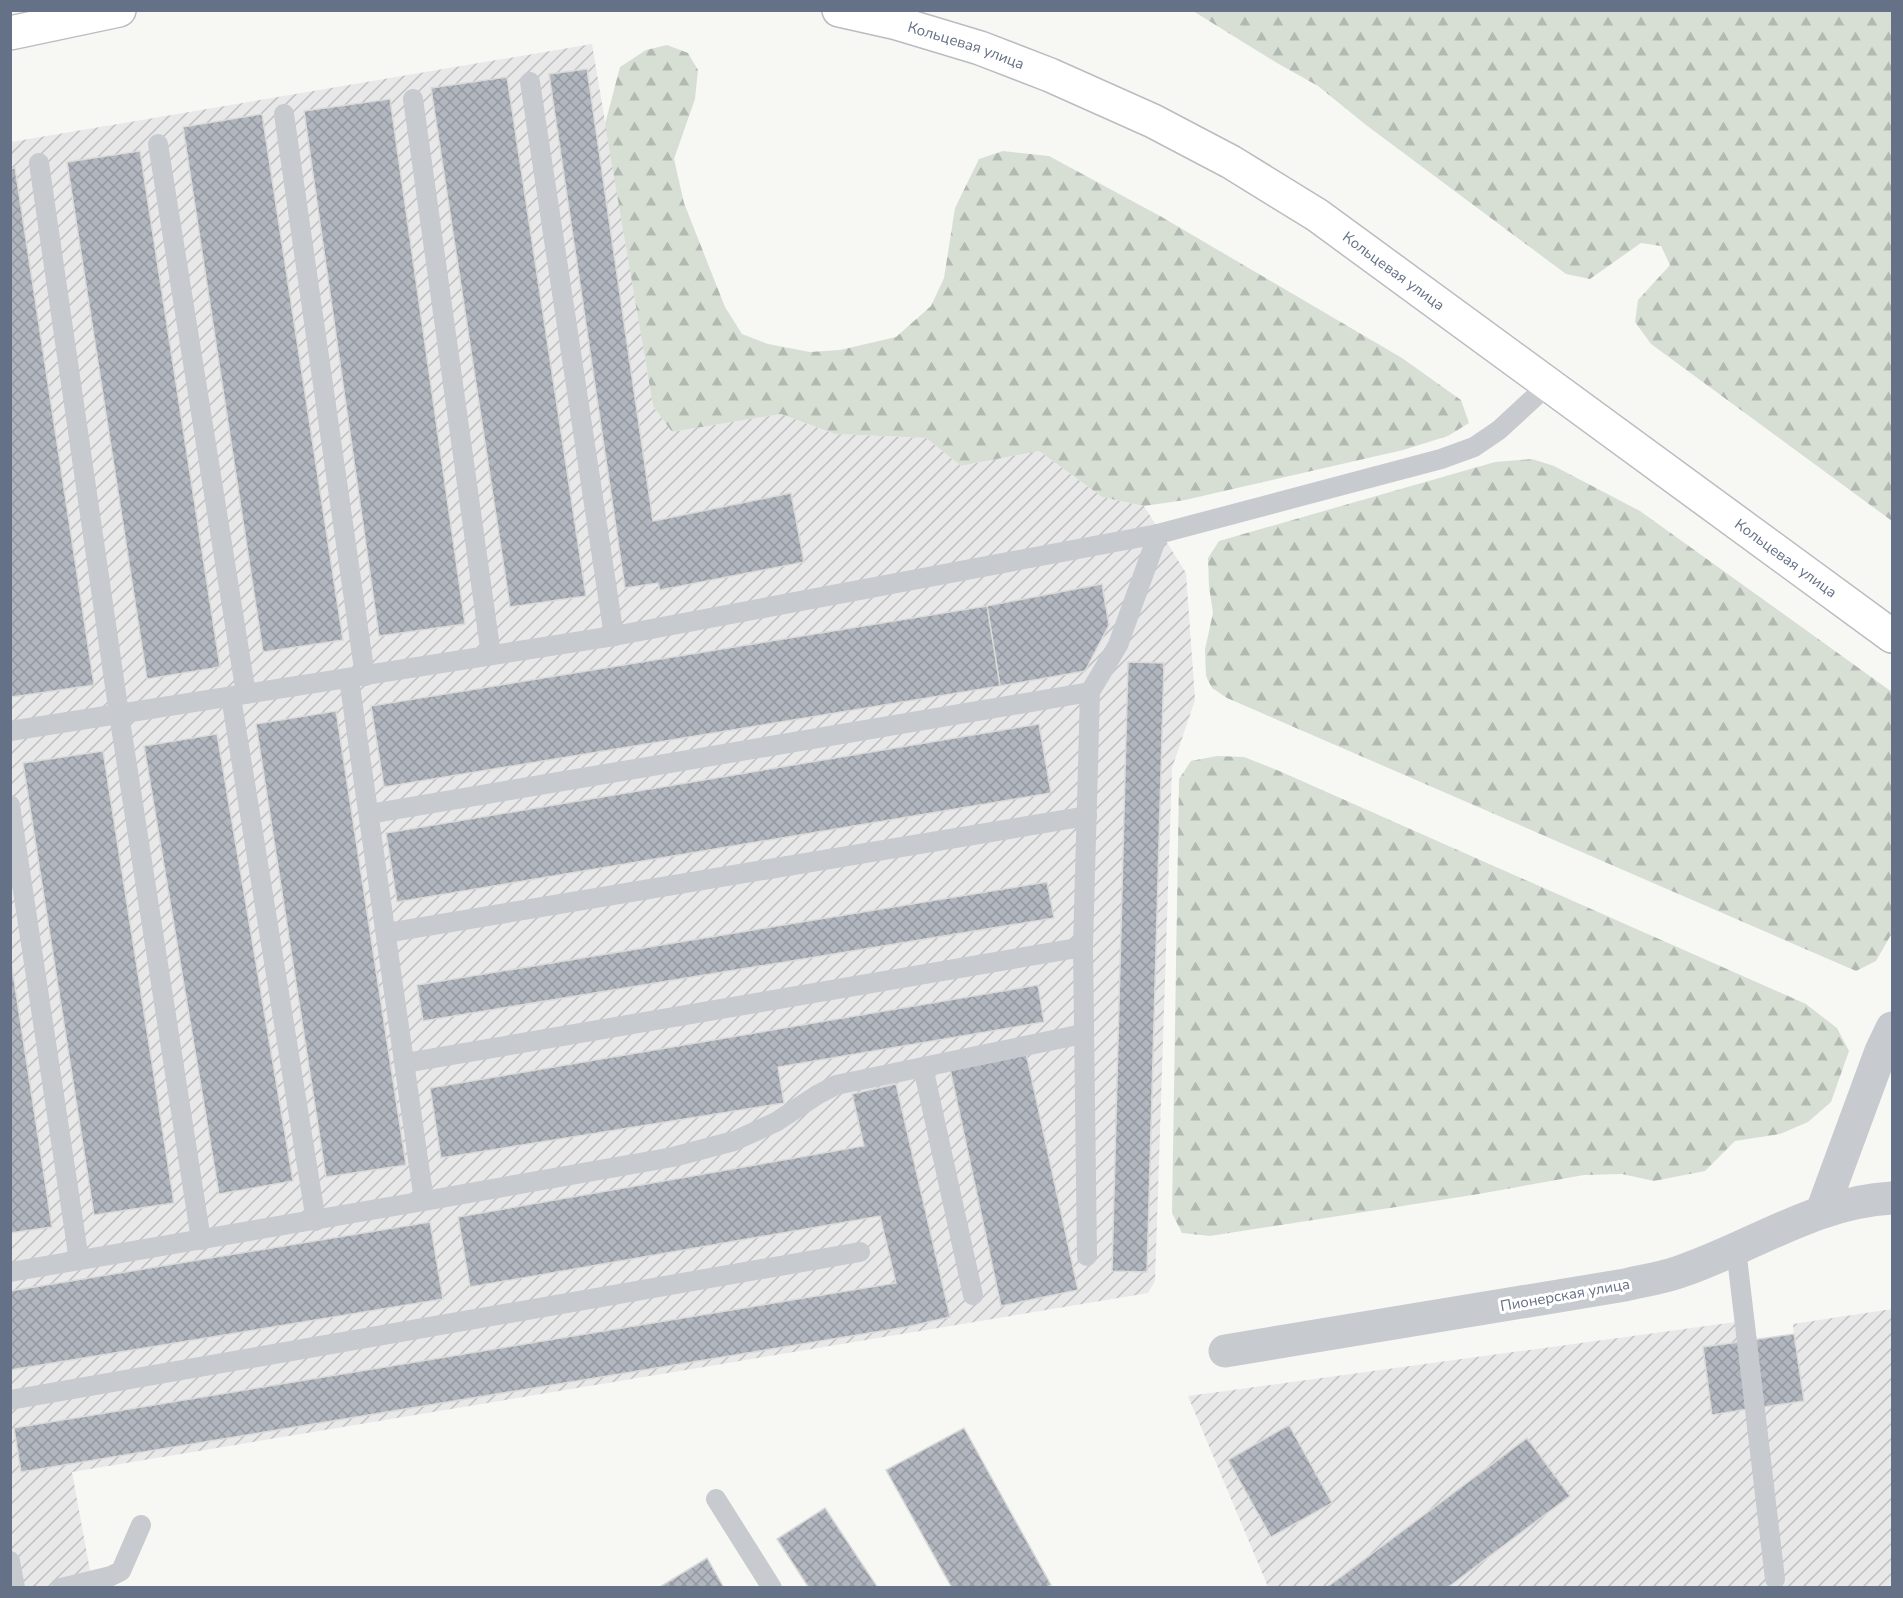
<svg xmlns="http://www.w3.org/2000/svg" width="1903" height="1598" font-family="'Nunito Sans',sans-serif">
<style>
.industrial{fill:url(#industrial-furrows)}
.forest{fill:url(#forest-firs)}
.building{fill:url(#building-cross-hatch);stroke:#d9d9d7;stroke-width:1.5}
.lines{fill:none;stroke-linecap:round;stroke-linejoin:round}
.trunk-casing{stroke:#b9bcc0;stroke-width:36}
.service{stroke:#c7cace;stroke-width:20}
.minor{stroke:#c7cace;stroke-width:33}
.trunk{stroke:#fff;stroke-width:33}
.labels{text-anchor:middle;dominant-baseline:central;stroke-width:6;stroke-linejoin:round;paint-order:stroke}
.street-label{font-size:15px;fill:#657187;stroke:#fff}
</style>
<defs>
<pattern id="industrial-furrows" width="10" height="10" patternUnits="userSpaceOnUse" patternTransform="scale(1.5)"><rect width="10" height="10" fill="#e8e8e8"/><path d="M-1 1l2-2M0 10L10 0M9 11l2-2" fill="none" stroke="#c0c0c2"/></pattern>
<pattern id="forest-firs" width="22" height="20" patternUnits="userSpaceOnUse" patternTransform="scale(1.5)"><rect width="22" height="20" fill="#d7dfd5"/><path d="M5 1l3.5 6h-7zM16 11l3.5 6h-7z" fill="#b2b9b2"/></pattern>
<pattern id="building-cross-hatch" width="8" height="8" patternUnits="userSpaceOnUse" patternTransform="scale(1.5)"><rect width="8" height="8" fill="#b2b7bf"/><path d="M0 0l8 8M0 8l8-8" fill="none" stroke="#9499a1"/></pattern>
</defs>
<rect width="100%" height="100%" fill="#f7f8f4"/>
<!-- industrial -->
<g class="industrial">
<polygon points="592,44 653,406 672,432 781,414 835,434 926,438 961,466 1039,451 1102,497 1144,506 1186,573 1195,700 1172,768 1155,1281 1148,1293 72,1472 93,1587 11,1588 11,142"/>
<polygon points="1892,1309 1892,1587 1268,1587 1188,1396 1736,1322 1740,1342 1794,1334 1793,1324"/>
</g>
<!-- forest -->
<g class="forest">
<polygon points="1193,11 1892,11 1892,521 1651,344 1635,322 1638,300 1670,265 1661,246 1641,243 1590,279 1566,274 1366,125 1318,86 1277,63"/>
<polygon points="667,45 688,53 698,70 695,99 674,159 684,203 725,307 742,334 768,344 810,352 840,350 896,337 931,306 944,278 955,208 979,159 1003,151 1049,156 1160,216 1402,358 1461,400 1469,423 1448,436 1403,450 1185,500 1144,506 1102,497 1039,451 961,466 926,438 835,434 781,414 672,432 653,406 605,124 620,67 646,50"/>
<polygon points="1532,459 1554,466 1640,511 1892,692 1892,933 1876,961 1856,971 1227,698 1212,688 1206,676 1205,649 1213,613 1209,587 1208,558 1219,541 1495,462"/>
<polygon points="1217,756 1244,757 1277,770 1806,1004 1837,1028 1849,1051 1831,1102 1808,1122 1780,1134 1735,1141 1705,1171 1654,1181 1622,1174 1584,1175 1479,1194 1210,1236 1182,1233 1172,1213 1179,779 1191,761"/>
</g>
<!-- building -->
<g class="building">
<polygon points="587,69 653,521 791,493 804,562 660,590 658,583 625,588 549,74"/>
<polygon points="507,77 586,596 510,607 431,88"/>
<polygon points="390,99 465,624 379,636 304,111"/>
<polygon points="262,114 343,640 263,652 183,127"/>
<polygon points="140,151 220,667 147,679 67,162"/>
<polygon points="15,168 94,685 12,697 10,687 10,169"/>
<polygon points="1102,584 1109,625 1085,671 1000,686 987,606"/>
<polygon points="987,606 1000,686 384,787 371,706"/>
<polygon points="1128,662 1164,663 1147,1272 1112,1271"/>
<polygon points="336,711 406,1165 326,1177 256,724"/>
<polygon points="1039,724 1051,793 397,902 386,833"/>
<polygon points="217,734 293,1181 219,1194 144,746"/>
<polygon points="103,751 174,1203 94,1215 23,763"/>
<polygon points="1047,882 1054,918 423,1021 417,985"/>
<polygon points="10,954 52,1227 10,1233"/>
<polygon points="1038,985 1044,1022 778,1067 784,1103 441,1158 430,1088"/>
<polygon points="1026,1053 1078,1290 1001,1306 950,1069"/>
<polygon points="896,1084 950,1317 906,1327 21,1472 14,1428 896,1283 880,1216 470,1287 458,1217 864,1146 852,1094"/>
<polygon points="430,1222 443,1299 10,1370 10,1291"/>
<polygon points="1794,1334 1804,1401 1748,1409 1739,1342"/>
<polygon points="1739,1342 1748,1409 1712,1415 1703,1347"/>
<polygon points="1289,1425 1332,1503 1271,1537 1228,1460"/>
<polygon points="964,1428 1051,1585 1045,1588 952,1588 886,1470"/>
<polygon points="1527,1438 1570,1496 1447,1588 1326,1588"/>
<polygon points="825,1508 878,1588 809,1588 777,1539"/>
<polygon points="707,1558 724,1588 658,1588"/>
</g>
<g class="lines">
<defs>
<g id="trunk">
<path id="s1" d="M839 10 897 23 980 48 1050 75 1153 121 1231 162 1317 215 1892 636"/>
<polyline points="10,33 119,10"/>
</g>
</defs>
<!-- trunk casing -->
<use href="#trunk" class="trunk-casing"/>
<!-- service -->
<g class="service">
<polyline points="530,82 614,636"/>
<polyline points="413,99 491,655"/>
<polyline points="284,114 365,676"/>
<polyline points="158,144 246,694"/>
<polyline points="39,163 119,714 201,1240"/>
<polyline points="349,679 424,1201 673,1157 734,1141 776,1122 817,1095 836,1085 1083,1034"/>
<polyline points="231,697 316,1221"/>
<polyline points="10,731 614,636 1158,534 1441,459 1474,447 1499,430 1549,384"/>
<polyline points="10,805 79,1260"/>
<polyline points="369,814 1090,692"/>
<polyline points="386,933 1087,816"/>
<polyline points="405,1063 1083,947"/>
<polyline points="923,1067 973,1295"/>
<polyline points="1736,1249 1775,1579"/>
<polyline points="1087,1256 1083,947 1090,692 1118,645 1158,534"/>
<polyline points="10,1272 424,1201"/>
<polyline points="10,1400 860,1252"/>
<polyline points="716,1499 772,1588"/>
<polyline points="10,1561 15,1588"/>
<polyline points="61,1588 111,1576 121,1571 141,1525"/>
</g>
<!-- minor -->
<g class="minor">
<polyline points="1822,1211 1881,1051 1892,1028"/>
<path d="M1225 1351 1625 1285C1642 1281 1662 1278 1679 1272 1751 1248 1814 1202 1892 1198"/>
</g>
<!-- trunk -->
<use href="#trunk" class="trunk"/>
</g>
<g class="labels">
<!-- street labels -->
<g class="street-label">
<text stroke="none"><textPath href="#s1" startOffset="132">Кольцевая улица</textPath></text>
<text stroke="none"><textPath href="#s1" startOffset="618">Кольцевая улица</textPath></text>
<text stroke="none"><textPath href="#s1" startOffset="1104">Кольцевая улица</textPath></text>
<text transform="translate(1565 1295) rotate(-10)">Пионерская улица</text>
</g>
</g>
<!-- border -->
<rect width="1903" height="1598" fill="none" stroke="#657187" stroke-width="24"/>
</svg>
